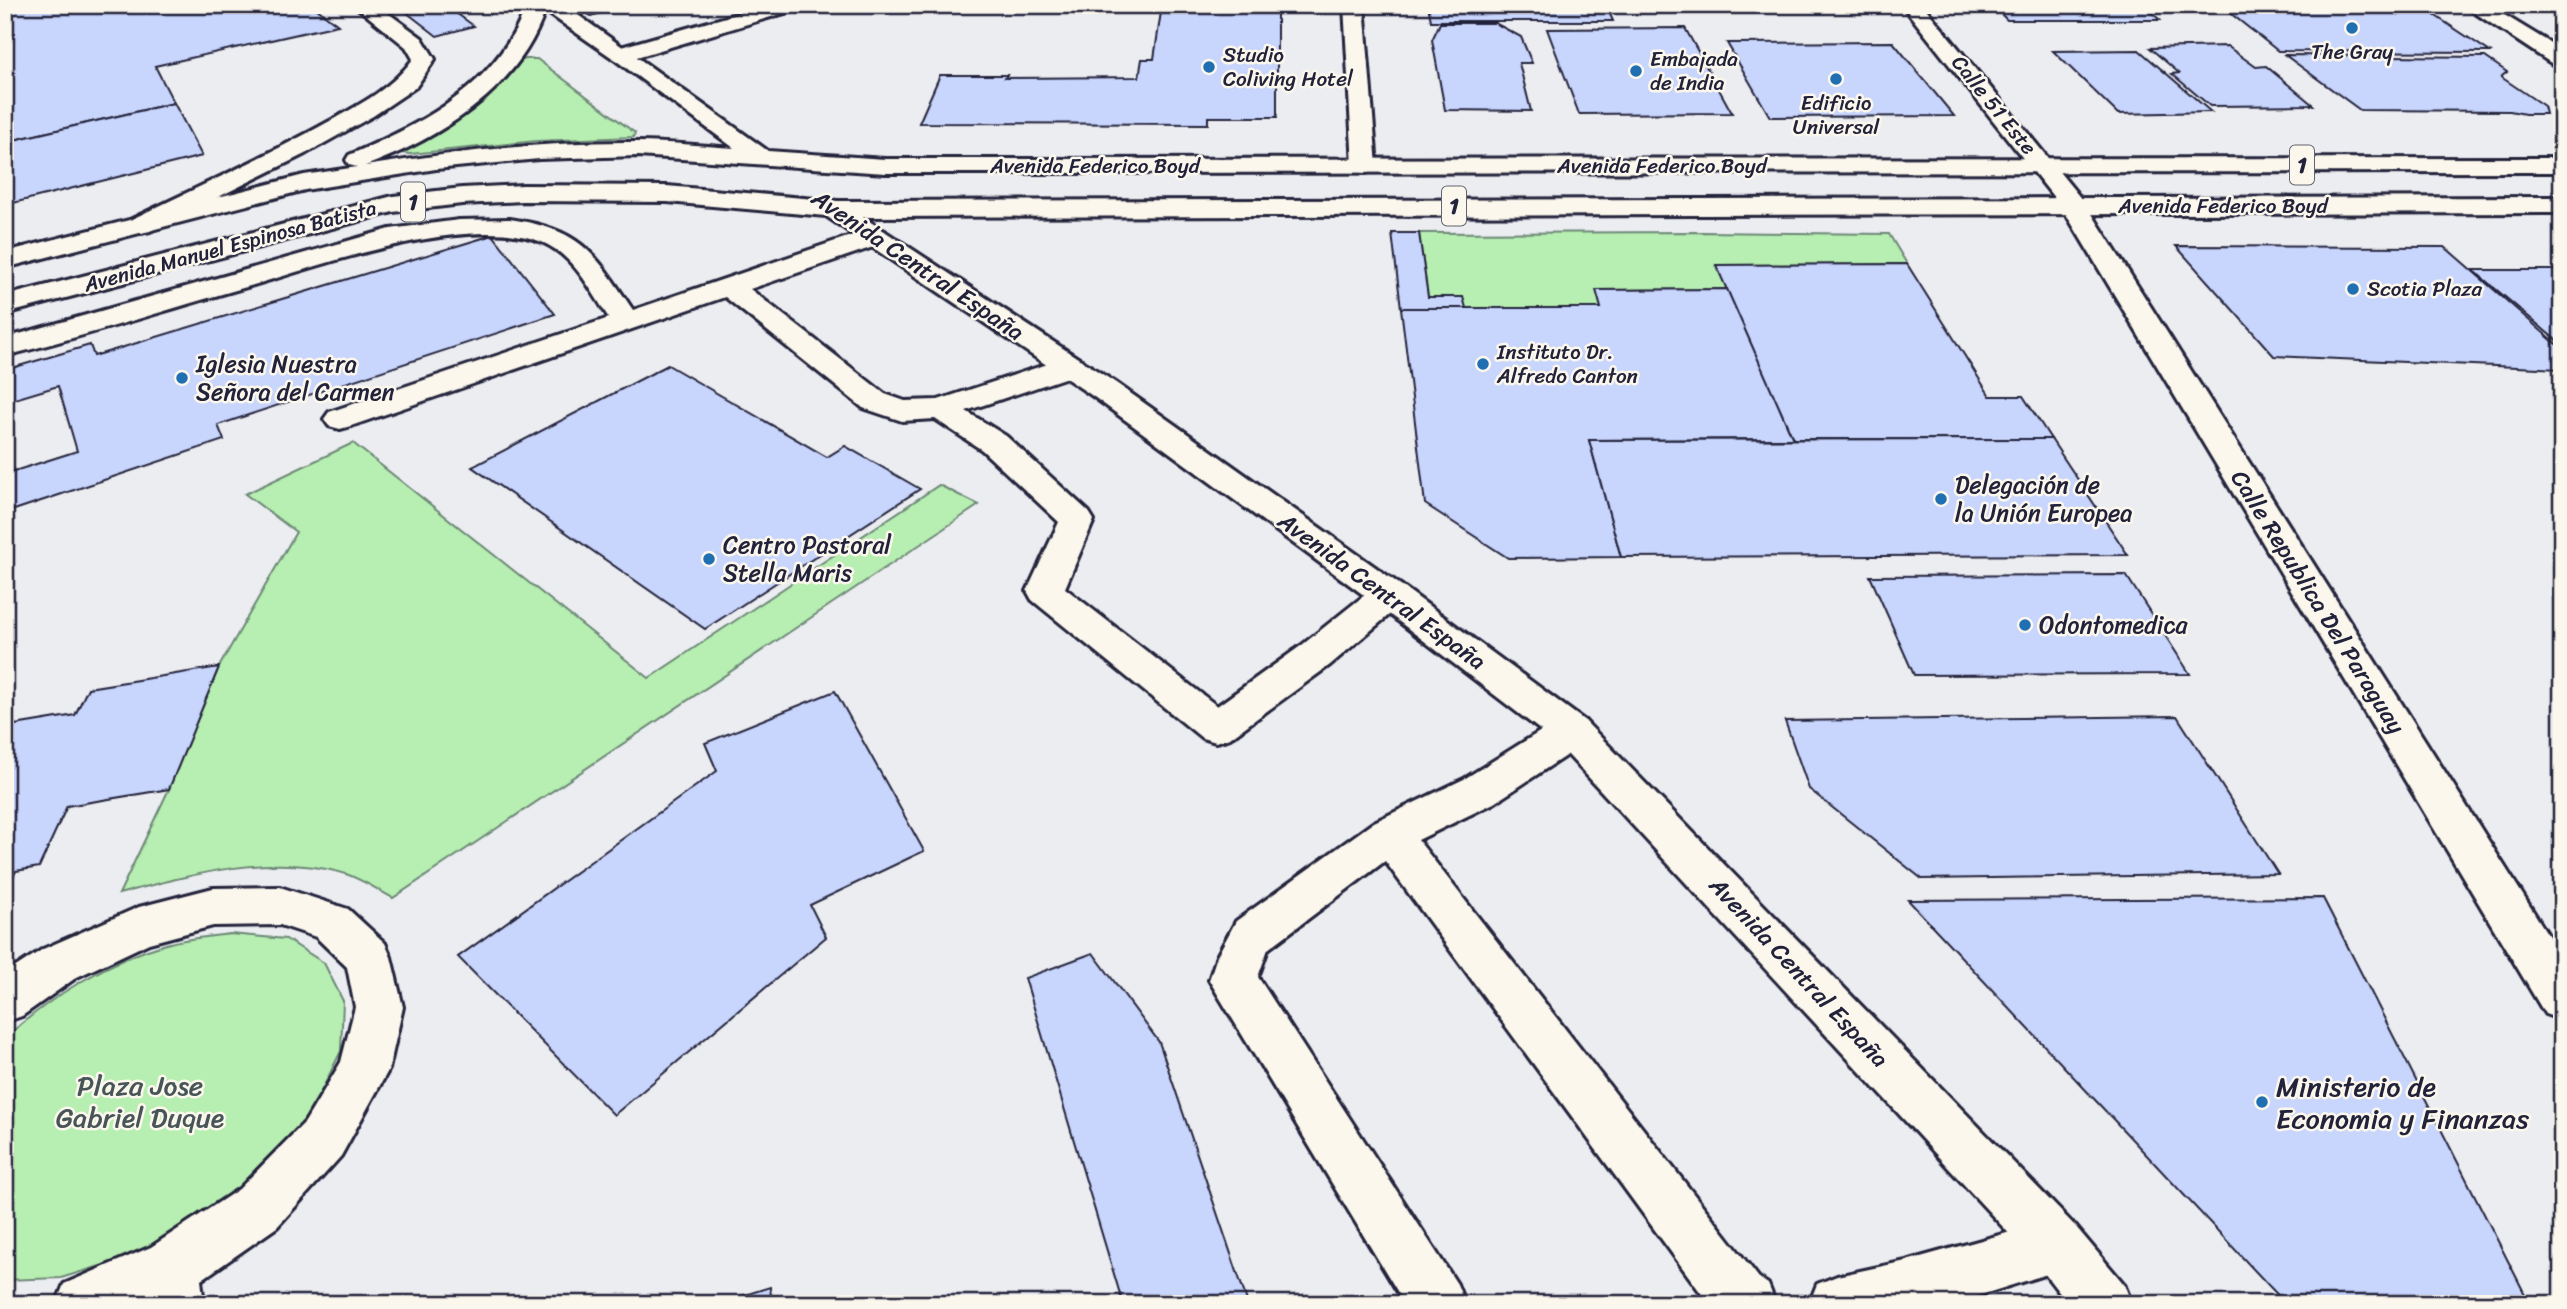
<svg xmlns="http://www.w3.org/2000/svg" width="2567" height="1309" font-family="Sriracha,sans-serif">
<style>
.green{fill:#b7eeb1;stroke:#6c8876;stroke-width:2}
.building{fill:#c8d5fc;stroke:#22223b;stroke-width:2}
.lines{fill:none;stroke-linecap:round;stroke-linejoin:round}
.minor-casing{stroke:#22223b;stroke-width:6}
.major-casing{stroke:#22223b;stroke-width:6}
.minor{fill:#fbf7ec;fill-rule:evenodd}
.major{fill:#fbf7ec;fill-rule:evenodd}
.poi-dot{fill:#1f6fb2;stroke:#fbf7ec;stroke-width:2.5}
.labels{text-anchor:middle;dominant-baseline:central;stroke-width:5;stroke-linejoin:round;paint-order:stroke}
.far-poi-label{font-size:21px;fill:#22223b;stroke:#fbf7ec;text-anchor:start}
.far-street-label{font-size:21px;fill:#22223b;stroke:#fbf7ec}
.shield{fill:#fbf7ec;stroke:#636270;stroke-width:2}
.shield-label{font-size:23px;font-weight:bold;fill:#22223b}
.street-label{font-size:24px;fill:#22223b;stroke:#fbf7ec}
.poi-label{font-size:24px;fill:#22223b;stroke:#fbf7ec;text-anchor:start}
.near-park-label{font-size:28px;fill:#475558;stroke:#fbf7ec}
.near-poi-label{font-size:28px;fill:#22223b;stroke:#fbf7ec;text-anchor:start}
</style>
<rect width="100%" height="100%" fill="#ecedf1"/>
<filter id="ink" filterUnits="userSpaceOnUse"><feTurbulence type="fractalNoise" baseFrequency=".0143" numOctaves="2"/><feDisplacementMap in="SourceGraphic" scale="14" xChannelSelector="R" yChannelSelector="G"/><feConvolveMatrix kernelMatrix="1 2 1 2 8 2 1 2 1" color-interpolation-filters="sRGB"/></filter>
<g filter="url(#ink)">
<!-- green -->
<g class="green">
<polygon points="526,59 537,59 635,133 634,137 537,141 410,154 402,153 401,149 498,85 519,61"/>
<polygon points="1702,232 1889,234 1907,264 1717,265 1727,289 1597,290 1601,308 1466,308 1428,297 1419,233"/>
<path d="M353 443 649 678 939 485 979 505 393 898C376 889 357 876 339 872 266 853 190 875 119 894L169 789 219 667 296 532 245 494Z"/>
<path d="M230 934 286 939 324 963 343 1001 341 1051 312 1110 268 1165 207 1215 133 1256 61 1278 5 1280V1038C50 997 107 961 166 944 187 938 209 937 230 934Z"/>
</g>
<!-- building -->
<g class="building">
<polygon points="5,5 312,5 338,25 155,66 174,103 5,142"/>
<polygon points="397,5 445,5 474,26 437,36"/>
<polygon points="575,5 621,5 624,7 591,16"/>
<polygon points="1162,5 1277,5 1277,117 1208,117 1208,124 919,123 940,75 1007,75 1005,78 1139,77 1142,59 1154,59"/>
<polygon points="1428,5 1606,5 1613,21 1431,21"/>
<polygon points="1992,5 2143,5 2160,20 2007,20"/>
<polygon points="2220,5 2419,5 2490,52 2278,51"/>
<polygon points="1440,23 1495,23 1521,37 1532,63 1519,63 1531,111 1445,110 1432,40"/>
<polygon points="1685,28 1732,113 1579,114 1547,29"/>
<polygon points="1893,42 1954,116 1770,117 1727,43"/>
<polygon points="2227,46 2256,67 2266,66 2313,105 2210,106 2172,74 2179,73 2150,48"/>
<polygon points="2139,50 2211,112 2118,114 2053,51"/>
<polygon points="2285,55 2485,57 2507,72 2501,77 2544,106 2546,114 2525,114 2510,111 2360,110"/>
<polygon points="174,103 202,156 5,205 5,142"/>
<polygon points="1392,233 1419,233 1428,297 1463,297 1466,308 1401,308"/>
<polygon points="493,235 555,314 218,425 224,440 5,513 5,474 77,451 58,386 5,402 5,370 90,345 94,356"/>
<polygon points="2176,246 2445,247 2562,349 2562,369 2274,356"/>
<polygon points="1907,264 1990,396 2023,396 2051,439 1793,439 1716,265"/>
<polygon points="2473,270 2562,270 2562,345"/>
<polygon points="1727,289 1793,439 1589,440 1621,557 1508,558 1425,504 1401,308 1601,308 1596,290"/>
<polygon points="668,365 827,457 845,446 920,489 705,629 472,467"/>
<polygon points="2051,439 2128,555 1621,557 1589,440"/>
<polygon points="2126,575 2190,674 1914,675 1870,576"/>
<polygon points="219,667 169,789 67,806 39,867 16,871 5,894 5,743 15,725 75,715 88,688"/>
<polygon points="835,691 924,851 810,905 826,937 614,1115 458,957 717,771 705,743"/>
<polygon points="2177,716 2278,874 1922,879 1809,789 1785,721"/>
<polygon points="2323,898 2530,1304 2286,1304 1908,900"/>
<polygon points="1093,953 1159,1042 1248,1304 1123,1304 1025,978"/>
<polygon points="770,1287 772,1304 716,1304"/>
</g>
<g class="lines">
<defs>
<g id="minor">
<path d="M354 5H377L422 38 435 59 416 87 373 116 305 154 150 231 141 233 132 231 128 225 132 219C194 189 258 160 319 127 353 108 390 91 413 59L406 47Z"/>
<polygon points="768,5 801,5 798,9 630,59 614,59 611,54 614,49"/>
<polygon points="1344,5 1364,5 1377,166 1374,171 1365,173 1356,171 1353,166"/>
<polygon points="1902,5 1923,5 2087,206 2562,957 2562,1020 2545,1014 2063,209"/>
<path d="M510 219C582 230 594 252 633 310L865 231 875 229 885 231 888 237 885 243 750 289 885 394 905 401 938 400 1060 360 1071 357 1082 360 1086 366 1082 372 966 411 1006 436 1089 512 1094 520 1065 588 1217 706 1302 645 1376 586 1389 583 1402 586 1407 595 1402 604 1330 665 1230 738 1216 742 1202 738 1032 600 1027 591 1059 522 982 450 935 419 902 421 863 408 725 297 351 426 340 429 329 426 324 419 329 412 609 318C591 291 575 257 544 243 473 211 323 265 250 286 168 309 87 336 5 356V338L390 229 459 220Z"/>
<polygon points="1571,717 1585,721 1591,732 1585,743 1494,803 1418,840 1759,1278 1768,1284 1776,1304 1709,1304 1385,861 1268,949 1258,977 1457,1284 1465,1304 1405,1304 1209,980 1217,956 1236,921 1374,822 1464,779 1557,721"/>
<polygon points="280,887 348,909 385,943 391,957 403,1007 389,1069 341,1156 277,1227 201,1280 204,1304 56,1304 64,1284 151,1247 239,1189 305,1122 341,1062 355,1007 347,967 316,937 280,925 213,926 149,943 77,977 22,1016 5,1022 5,974 43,949 139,907 213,888"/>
<polygon points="2057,1219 2076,1227 2084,1246 2076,1265 1952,1304 1809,1304 1817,1284 1837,1276 1906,1261"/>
</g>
<g id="major">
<path d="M527 5H564L768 151 885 159 2562 158V172L885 173 638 156 539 159 436 169 305 190 5 268V252L304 175 357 167 349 165 346 160 349 155C425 122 496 87 527 5ZM545 11 614 59 734 148C702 146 669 142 637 142 546 141 455 152 365 166 439 139 519 89 545 11Z"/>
<polygon points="2463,5 2488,5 2562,50 2562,67 2554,65"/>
<polygon points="523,185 667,186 838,201 2562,197 2562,213 863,217 1116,383 1402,586 1585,721 2076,1227 2124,1284 2132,1304 2068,1304 2038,1265 1557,743 1376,604 1094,397 826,216 667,202 523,201 462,204 393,212 5,314 5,296 393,196 462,188"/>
</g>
</defs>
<!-- minor casing -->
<use href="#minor" class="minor-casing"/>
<!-- major casing -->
<use href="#major" class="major-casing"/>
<!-- minor -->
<use href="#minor" class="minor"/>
<!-- major -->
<use href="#major" class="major"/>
</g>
</g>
<!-- markers -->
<g class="poi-dot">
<circle cx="2352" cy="28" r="7"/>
<circle cx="1209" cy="67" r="7"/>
<circle cx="1636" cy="71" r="7"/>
<circle cx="1836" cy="79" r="7"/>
<circle cx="2353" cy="289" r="7"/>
<circle cx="1483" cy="364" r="7"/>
<circle cx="182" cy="378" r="7"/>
<circle cx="1941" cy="499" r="7"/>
<circle cx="709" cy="559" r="7"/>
<circle cx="2025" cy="625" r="7"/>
<circle cx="2262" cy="1102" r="7"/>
</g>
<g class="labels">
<!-- far-poi labels -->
<g class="far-poi-label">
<text x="2352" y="52" text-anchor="middle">The Gray</text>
<text x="1223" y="55">Studio<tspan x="1223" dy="24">Coliving Hotel</tspan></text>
<text x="1650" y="59">Embajada<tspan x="1650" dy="24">de India</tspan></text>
<text x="1836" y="103" text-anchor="middle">Edificio<tspan x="1836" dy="24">Universal</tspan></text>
<text x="2367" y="289">Scotia Plaza</text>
<text x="1497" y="352">Instituto Dr.<tspan x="1497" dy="24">Alfredo Canton</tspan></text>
</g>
<!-- far-street labels -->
<g class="far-street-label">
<text transform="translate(1994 105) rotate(51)">Calle 51 Este</text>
<text x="1095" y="166">Avenida Federico Boyd</text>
<text x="1662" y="166">Avenida Federico Boyd</text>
<text x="2223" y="206">Avenida Federico Boyd</text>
<text transform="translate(230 246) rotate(-15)">Avenida Manuel Espinosa Batista</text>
</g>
<!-- shield labels -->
<g class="shield">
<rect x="2290" y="145.5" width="24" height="39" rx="5"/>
<rect x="401" y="182.5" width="24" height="39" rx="5"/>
<rect x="1442" y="186.5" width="24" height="39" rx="5"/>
</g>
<g class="shield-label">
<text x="2302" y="165">1</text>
<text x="413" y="202">1</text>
<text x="1454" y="206">1</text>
</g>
<!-- street labels -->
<g class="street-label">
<text transform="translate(918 265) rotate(34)">Avenida Central España</text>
<text transform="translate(1382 591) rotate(36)">Avenida Central España</text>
<text transform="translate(2318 602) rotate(58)">Calle Republica Del Paraguay</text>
<text transform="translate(1799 972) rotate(47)">Avenida Central España</text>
</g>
<!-- poi labels -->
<g class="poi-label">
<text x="196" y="364">Iglesia Nuestra<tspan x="196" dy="28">Señora del Carmen</tspan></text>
<text x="1955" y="485">Delegación de<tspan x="1955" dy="28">la Unión Europea</tspan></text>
<text x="723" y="545">Centro Pastoral<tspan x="723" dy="28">Stella Maris</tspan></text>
<text x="2039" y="625">Odontomedica</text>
</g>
<!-- near-park labels -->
<g class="near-park-label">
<text x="140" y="1085">Plaza Jose<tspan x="140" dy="32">Gabriel Duque</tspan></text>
</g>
<!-- near-poi labels -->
<g class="near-poi-label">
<text x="2276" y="1086">Ministerio de<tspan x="2276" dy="32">Economia y Finanzas</tspan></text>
</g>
</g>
<!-- margin -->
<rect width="2567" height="1309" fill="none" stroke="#fbf7ec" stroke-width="28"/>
<rect x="14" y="14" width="2539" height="1281" fill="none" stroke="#22223b" stroke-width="2.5" filter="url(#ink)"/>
</svg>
